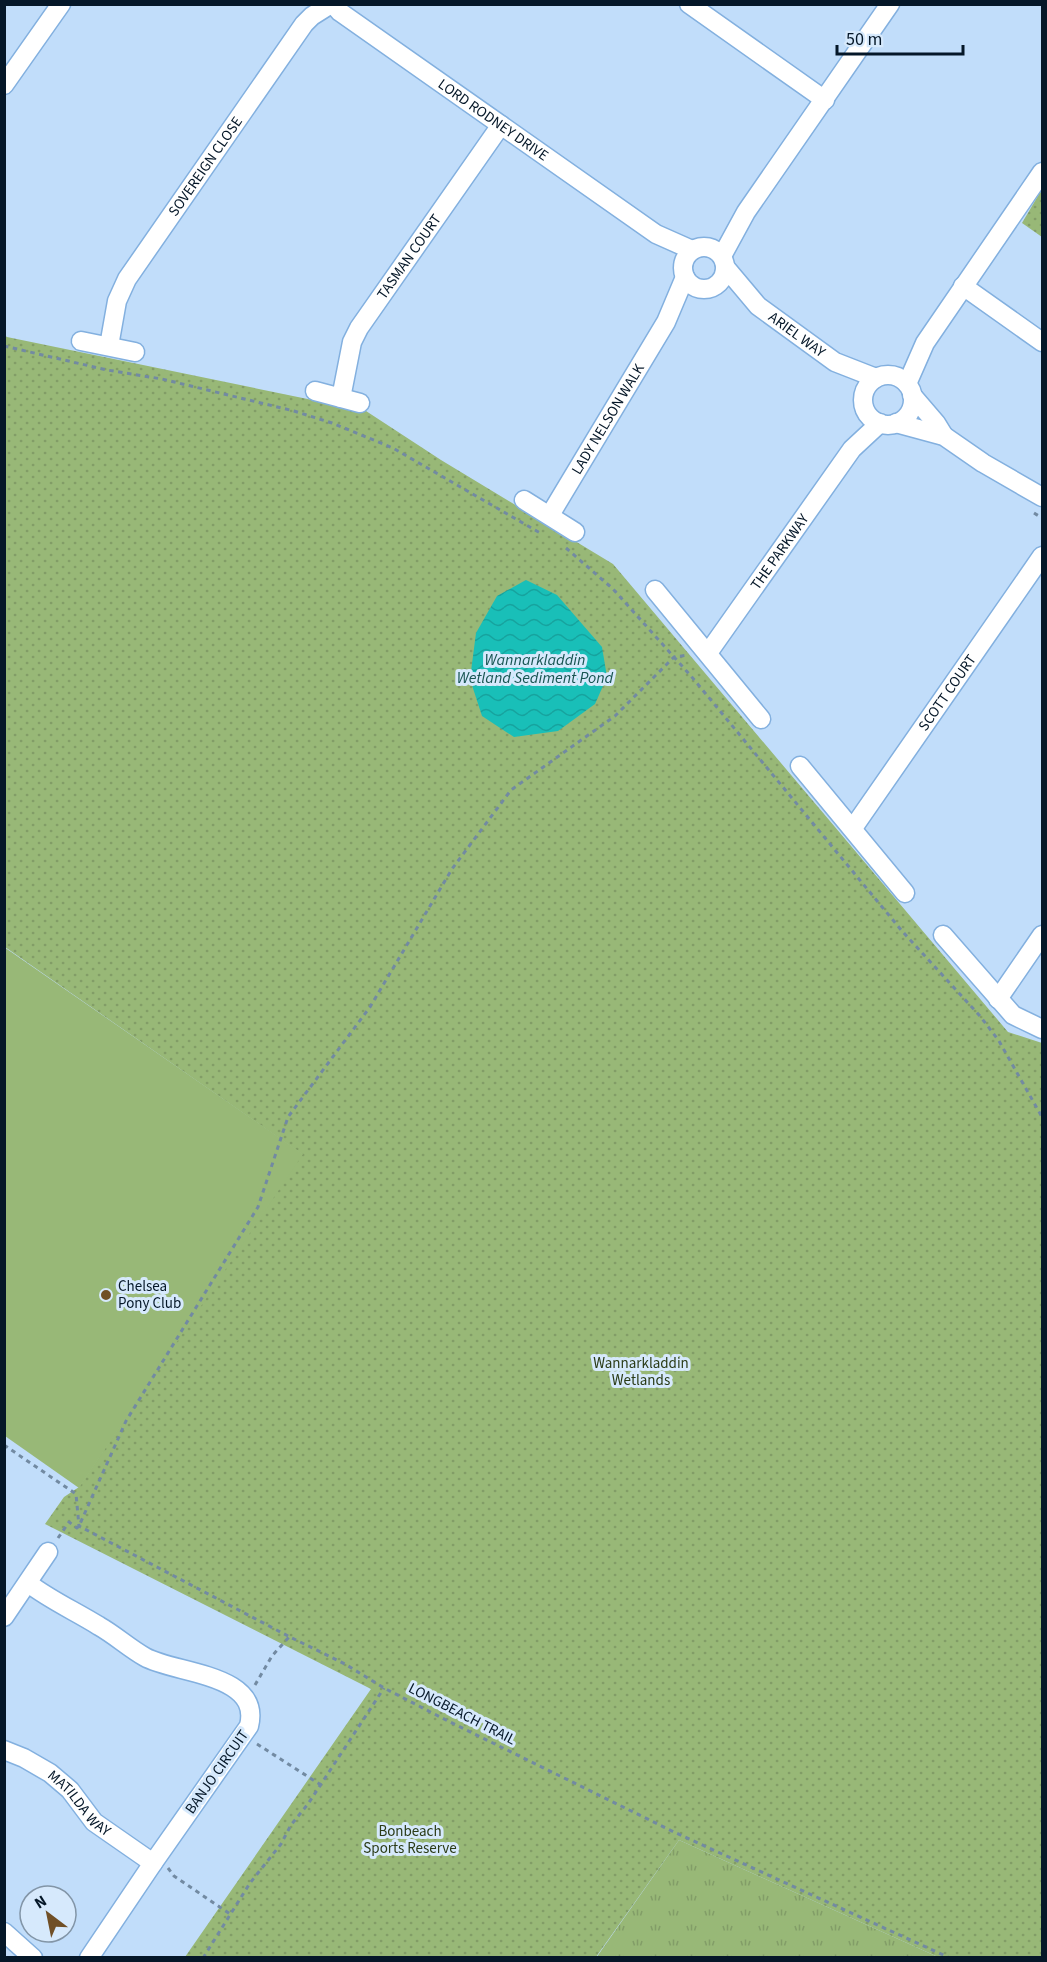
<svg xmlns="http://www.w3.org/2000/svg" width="1047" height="1962" font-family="'Source Sans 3',sans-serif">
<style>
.grass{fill:url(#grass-tufts)}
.park{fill:url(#park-dots)}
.garden{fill:#98b877}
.water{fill:url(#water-waves)}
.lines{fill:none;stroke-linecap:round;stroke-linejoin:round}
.street-casing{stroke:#83b0df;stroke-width:21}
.path{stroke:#728aa2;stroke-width:3;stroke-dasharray:4.5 4.5;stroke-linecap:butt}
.street{stroke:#fff;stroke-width:18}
.poi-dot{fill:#704f26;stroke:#d6e9fc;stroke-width:2}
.labels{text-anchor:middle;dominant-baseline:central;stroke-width:6;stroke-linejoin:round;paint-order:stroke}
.street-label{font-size:15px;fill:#051728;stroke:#d6e9fc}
.poi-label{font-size:15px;fill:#051728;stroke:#d6e9fc;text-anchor:start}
.park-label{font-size:15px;fill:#2b3b17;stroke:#d6e9fc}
.water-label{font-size:16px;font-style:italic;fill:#185552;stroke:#d6e9fc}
</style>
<defs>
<pattern id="grass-tufts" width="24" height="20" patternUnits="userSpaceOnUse" patternTransform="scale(1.5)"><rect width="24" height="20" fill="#98b877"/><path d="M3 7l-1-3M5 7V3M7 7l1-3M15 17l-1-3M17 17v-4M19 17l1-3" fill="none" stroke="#829d67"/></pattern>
<pattern id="park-dots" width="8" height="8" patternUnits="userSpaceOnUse" patternTransform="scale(1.5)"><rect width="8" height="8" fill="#98b877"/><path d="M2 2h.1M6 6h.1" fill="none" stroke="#829d67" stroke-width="1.8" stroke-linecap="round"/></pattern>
<pattern id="water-waves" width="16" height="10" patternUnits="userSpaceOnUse" patternTransform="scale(1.5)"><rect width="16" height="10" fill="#19bfb8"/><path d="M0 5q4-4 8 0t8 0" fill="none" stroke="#16a39e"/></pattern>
</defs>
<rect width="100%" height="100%" fill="#c1ddfa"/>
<!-- grass -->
<polygon class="grass" points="679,1840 938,1957 596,1958"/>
<!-- park -->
<g class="park">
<polygon points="1042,189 1042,237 1022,223"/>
<polygon points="4,335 7,337 366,411 441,460 613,564 1008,1032 1042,1043 1042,1957 938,1957 679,1840 596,1957 185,1957 371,1689 45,1524 64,1497 79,1487 302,1154 5,947"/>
</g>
<!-- garden -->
<polygon class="garden" points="4,947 303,1154 79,1488 5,1436"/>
<!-- water -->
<polygon class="water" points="526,580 557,595 602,647 607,677 595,704 558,731 514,737 482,716 470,679 476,633 497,596"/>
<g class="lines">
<defs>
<g id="street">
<path id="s1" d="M333 4 340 12 656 234 692 250"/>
<polyline points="689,4 825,100"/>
<polyline points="4,85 61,4"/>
<circle cx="704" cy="268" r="21"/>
<polyline points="722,256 746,212 890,4"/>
<path id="s2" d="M726 268 758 306 835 362 876 378"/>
<polyline points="963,286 1042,342"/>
<polyline points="81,341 135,352"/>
<path id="s3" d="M109 346 117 301 127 279 304 24 312 16 331 4"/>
<circle cx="888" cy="400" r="25"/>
<polyline points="907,384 925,343 1042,172"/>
<polyline points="315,391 360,403"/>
<polyline points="912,395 936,423 944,436"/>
<path id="s4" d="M341 398 352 342 359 328 501 125"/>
<polyline points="896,423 944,436 983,463 1042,497"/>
<polyline points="524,500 575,532"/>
<path id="s5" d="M550 515 666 322 685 277"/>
<polyline points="655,590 761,719"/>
<path id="s6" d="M708 653 852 449 880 423"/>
<polyline points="800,766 905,893"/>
<path id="s7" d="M853 828 1042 556"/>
<polyline points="943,935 1013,1015 1042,1029"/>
<polyline points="998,999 1042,935"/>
<path d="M28 1583C50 1600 75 1611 99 1626 115 1635 129 1648 145 1657 175 1674 262 1673 249 1726L153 1863 89 1958"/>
<polyline points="4,1617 48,1552"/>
<path id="s8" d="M4 1750 24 1758 50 1773 70 1790 94 1822 153 1863"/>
<polyline points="4,1932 33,1958"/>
</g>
</defs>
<!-- street casing -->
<use href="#street" class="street-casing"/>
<!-- path -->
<g class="path">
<polyline points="4,346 107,370 162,379 294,411 332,423 393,448 542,534"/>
<polyline points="1034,513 1042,518"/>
<polyline points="566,548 613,589 691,676 902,931 980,1016 999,1041 1042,1117"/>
<polyline points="4,1445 76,1494 79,1526 290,1637 345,1664 384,1688 446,1720 674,1832 950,1958"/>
<polyline points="58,1538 69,1522 77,1528 79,1526 126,1421 258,1207 288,1117 370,1007 452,869 511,790 615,716 674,657 689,655"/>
<polyline points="255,1685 272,1656 289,1637"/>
<polyline points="257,1744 321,1785"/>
<polyline points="168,1868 174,1876 230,1914"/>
<polyline points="203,1958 250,1883 281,1844 291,1825 308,1804 384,1688"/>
</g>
<!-- street -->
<use href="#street" class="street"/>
</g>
<!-- markers -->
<circle class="poi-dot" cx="106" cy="1295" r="6"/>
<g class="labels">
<!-- street labels -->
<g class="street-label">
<text stroke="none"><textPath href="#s1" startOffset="198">LORD RODNEY DRIVE</textPath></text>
<text stroke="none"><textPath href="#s3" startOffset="207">SOVEREIGN CLOSE</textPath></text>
<text stroke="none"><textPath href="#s4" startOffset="160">TASMAN COURT</textPath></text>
<text stroke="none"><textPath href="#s2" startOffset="98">ARIEL WAY</textPath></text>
<text stroke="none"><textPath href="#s5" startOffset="112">LADY NELSON WALK</textPath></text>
<text stroke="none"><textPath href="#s6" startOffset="124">THE PARKWAY</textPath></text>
<text stroke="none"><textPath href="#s7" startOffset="165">SCOTT COURT</textPath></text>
<text transform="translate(462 1714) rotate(27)">LONGBEACH TRAIL</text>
<text transform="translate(217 1772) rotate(-55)">BANJO CIRCUIT</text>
<text stroke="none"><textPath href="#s8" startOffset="94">MATILDA WAY</textPath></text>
</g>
<!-- poi labels -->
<g class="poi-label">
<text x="118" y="1286">Chelsea<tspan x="118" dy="17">Pony Club</tspan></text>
</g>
<!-- park labels -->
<g class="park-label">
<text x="641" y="1363">Wannarkladdin<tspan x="641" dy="17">Wetlands</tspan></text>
<text x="410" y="1831">Bonbeach<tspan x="410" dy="17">Sports Reserve</tspan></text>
</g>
<!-- water labels -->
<g class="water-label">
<text x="535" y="660">Wannarkladdin<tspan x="535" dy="18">Wetland Sediment Pond</tspan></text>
</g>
</g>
<!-- border -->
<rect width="1047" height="1962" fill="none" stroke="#051728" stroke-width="12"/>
<!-- north arrow -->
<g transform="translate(48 1914) rotate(328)"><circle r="28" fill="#d6e9fc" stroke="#8295a7" stroke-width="1.5"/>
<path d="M0-4.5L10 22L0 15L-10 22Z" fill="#704f26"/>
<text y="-9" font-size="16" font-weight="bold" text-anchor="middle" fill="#051728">N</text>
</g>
<!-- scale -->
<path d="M837 45v9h126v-9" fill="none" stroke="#051728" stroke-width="3"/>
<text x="846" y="45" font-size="18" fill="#051728" stroke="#d6e9fc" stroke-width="4.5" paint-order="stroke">50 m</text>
</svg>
